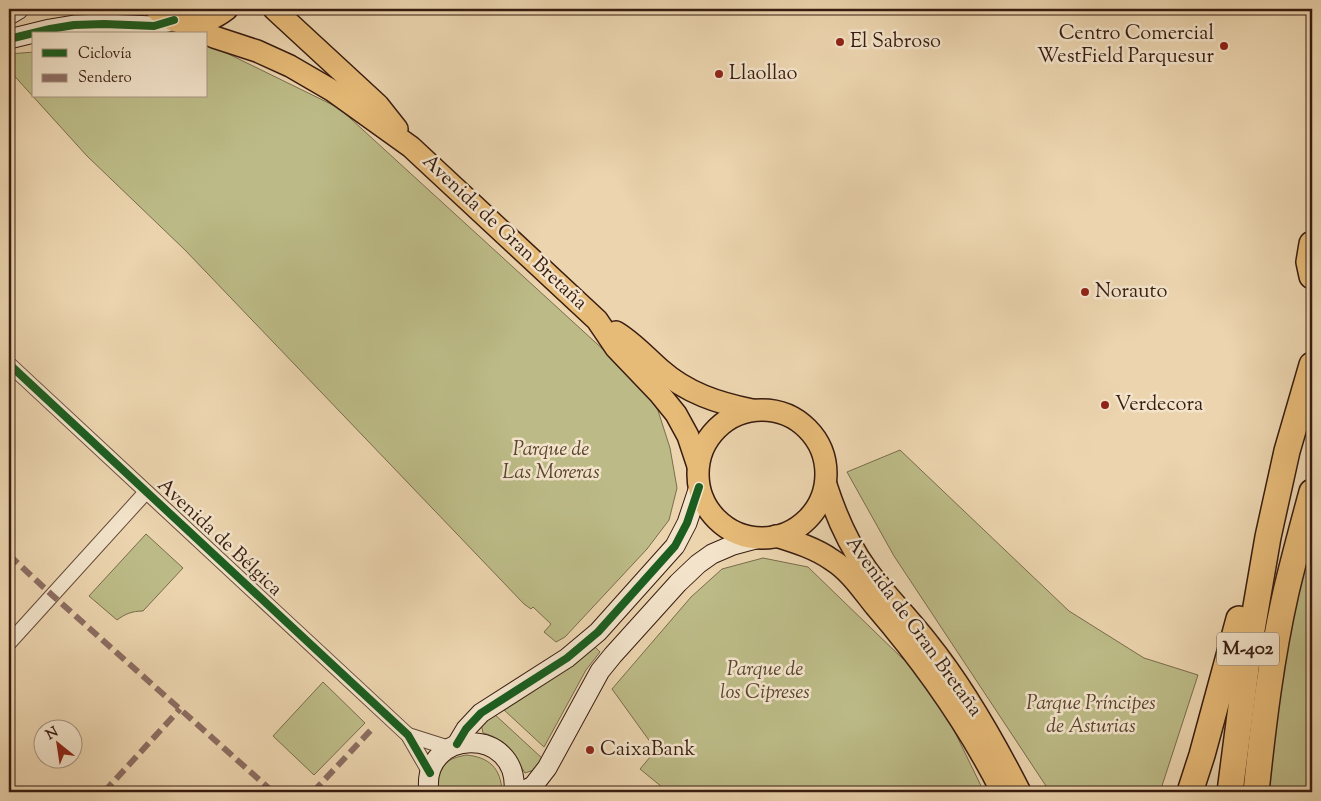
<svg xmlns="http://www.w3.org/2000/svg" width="1321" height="801" font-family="'Sorts Mill Goudy',serif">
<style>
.green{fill:#bcbb87;stroke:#7a6c4c}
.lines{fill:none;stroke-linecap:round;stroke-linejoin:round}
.street-casing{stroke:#654a38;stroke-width:16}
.secondary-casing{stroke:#381c10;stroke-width:21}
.primary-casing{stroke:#381c10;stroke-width:24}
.highway-casing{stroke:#381c10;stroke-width:28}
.street{stroke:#f2e3ca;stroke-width:14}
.secondary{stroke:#f2e3ca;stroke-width:19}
.primary{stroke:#e6ba77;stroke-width:21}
.highway{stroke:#e6ba77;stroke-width:25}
.quiet{stroke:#8d6e63;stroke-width:6;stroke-dasharray:12 6;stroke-linecap:butt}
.cycleway-casing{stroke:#f2e3ca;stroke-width:11}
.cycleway{stroke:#1b5e20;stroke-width:8}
.poi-dot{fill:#8f2418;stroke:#f2e3ca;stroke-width:2}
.labels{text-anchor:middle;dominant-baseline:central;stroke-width:5;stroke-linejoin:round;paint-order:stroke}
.shield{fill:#f2e3ca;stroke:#705848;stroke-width:1}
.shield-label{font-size:19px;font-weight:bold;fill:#381c10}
.poi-label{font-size:20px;fill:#381c10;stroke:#f2e3ca;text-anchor:start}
.street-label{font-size:20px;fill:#381c10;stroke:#f2e3ca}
.park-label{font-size:20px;font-style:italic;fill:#59442e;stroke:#f2e3ca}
</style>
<rect width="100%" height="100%" fill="#ebd4ae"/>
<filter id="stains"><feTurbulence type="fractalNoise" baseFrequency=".004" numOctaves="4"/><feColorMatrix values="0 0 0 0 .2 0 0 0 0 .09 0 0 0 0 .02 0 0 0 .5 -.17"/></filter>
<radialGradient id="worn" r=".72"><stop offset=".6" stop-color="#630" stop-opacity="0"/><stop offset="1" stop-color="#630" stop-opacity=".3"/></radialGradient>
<!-- green -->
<g class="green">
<polygon points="206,43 339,108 653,395 670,448 677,488 669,520 647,549 565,637 556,642 544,632 551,624 533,607 531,609 524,604 185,250 87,156 9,70 9,54 34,52 34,96 206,96"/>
<polygon points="900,450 1069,611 1144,658 1198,675 1160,792 1050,792 894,556 847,472"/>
<polygon points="1312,512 1312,792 1266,792 1272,746 1305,543"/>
<path d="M146 534 183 568 143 611C132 611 125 614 117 620L89 596Z"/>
<polygon points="763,558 808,567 934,689 984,792 668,792 640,769 656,750 612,689 691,597 722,569"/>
<polygon points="594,646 600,652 586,670 544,747 503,709 582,658"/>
<polygon points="323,682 365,723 314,775 273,736"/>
<path d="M492 712 543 759 534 770 525 773C521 767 519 762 515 755 508 744 495 736 483 733L481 724Z"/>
<path d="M466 755C489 757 501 768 502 792H433C433 784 435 780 439 773 446 760 452 758 466 755Z"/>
</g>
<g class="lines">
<defs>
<g id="street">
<polyline points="9,364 408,735 430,773"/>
<polyline points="9,643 146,492"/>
<polyline points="408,735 449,748"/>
</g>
<g id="secondary">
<polyline points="9,15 19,9"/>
<polyline points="9,39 50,29 74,25 104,24 154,26 174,20"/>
<polyline points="457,744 466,729 481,713 567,658 598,632 675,546 687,523 699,487"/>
<path d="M429 792C420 728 520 725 514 792"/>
<polyline points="521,792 533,786 547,768 600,671 613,655 678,583 698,564 712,554 733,545 759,538"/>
</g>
<g id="primary">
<path d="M156 9C178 29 204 27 227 9"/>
<polyline points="274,9 378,105 397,129"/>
<polyline points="185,23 214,37 257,51 290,66 333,91 411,147 597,320 616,348 659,393 676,414 688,436 698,466"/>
<path d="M616 332C633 342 646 357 661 370 687 393 718 403 752 410"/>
<circle cx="762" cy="474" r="64"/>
<path d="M826 485C836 516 848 544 867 570 886 596 909 618 928 643 965 689 994 741 1020 792"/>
<path d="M776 536C795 542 815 548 832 560 850 571 863 591 876 607 925 664 968 725 1002 792"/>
</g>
<g id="highway">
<polyline points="1312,244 1309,262 1312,276"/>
<polyline points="1190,792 1202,755 1239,619"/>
<polyline points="1230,792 1248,653 1268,537 1287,451 1312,365"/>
<path d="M1256 792C1263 725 1271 658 1286 592 1294 558 1303 525 1312 492"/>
</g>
</defs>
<!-- street casing -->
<use href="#street" class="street-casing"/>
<!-- secondary casing -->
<use href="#secondary" class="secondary-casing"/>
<!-- primary casing -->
<use href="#primary" class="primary-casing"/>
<!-- highway casing -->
<use href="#highway" class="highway-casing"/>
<!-- street -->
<use href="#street" class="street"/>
<!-- secondary -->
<use href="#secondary" class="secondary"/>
<!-- primary -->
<use href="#primary" class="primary"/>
<!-- highway -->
<use href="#highway" class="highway"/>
<!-- quiet -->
<g class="quiet">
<polyline points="9,555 52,595 273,792"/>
<polyline points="104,792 180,709"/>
<polyline points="313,792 371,730"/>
</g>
<defs>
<g id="cycleway">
<polyline points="9,39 50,29 74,25 104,24 154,26 174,20"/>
<polyline points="9,364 408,735 430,773"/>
<polyline points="457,744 466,729 481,713 567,658 598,632 675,546 687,523 699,487"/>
</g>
</defs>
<!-- cycleway casing -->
<use href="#cycleway" class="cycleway-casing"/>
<!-- cycleway -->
<use href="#cycleway" class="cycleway"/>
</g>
<!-- markers -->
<g class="poi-dot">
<circle cx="840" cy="42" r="5"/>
<circle cx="1224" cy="46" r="5"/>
<circle cx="719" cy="74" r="5"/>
<circle cx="1085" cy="292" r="5"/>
<circle cx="1105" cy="405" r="5"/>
<circle cx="590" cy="750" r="5"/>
</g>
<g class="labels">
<!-- shield labels -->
<rect class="shield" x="1217" y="632.5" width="62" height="33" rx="4"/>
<g class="shield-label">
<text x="1248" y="649">M-402</text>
</g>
<!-- poi labels -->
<g class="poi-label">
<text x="1214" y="34" text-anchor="end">Centro Comercial<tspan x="1214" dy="23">WestField Parquesur</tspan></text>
<text x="850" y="42">El Sabroso</text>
<text x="729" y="74">Llaollao</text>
<text x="1095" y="292">Norauto</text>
<text x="1115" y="405">Verdecora</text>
<text x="600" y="750">CaixaBank</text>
</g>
<!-- street labels -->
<g class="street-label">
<text transform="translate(504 233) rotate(43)">Avenida de Gran Bretaña</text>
<text transform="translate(219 538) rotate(43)">Avenida de Bélgica</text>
<text transform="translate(913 627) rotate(54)">Avenida de Gran Bretaña</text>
</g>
<!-- park labels -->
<g class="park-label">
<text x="551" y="450">Parque de<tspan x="551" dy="23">Las Moreras</tspan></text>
<text x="765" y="670">Parque de<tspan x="765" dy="23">los Cipreses</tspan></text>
<text x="1091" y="704">Parque Príncipes<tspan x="1091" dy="23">de Asturias</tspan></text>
</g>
</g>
<!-- margin -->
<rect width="1321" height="801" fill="none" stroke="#ebd4ae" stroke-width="30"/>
<rect x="10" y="10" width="1301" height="781" fill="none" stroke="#381c10" stroke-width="2.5"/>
<rect x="15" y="15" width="1291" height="771" fill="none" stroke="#381c10"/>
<!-- legend -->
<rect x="32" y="32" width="175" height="65" fill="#f2e3ca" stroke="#a89380"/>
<rect x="42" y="49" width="25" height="8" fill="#1b5e20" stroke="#a89380"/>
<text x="78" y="58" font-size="15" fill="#381c10">Ciclovía</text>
<rect x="42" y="74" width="25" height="8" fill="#8d6e63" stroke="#a89380"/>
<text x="78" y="82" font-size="15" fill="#381c10">Sendero</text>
<!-- north arrow -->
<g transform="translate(58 744) rotate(330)"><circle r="24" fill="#f2e3ca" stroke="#a89380"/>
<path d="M0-4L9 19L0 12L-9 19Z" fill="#8f2418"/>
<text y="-8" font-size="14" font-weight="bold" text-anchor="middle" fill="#381c10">N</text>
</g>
<rect width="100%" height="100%" filter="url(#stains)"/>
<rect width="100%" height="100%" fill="url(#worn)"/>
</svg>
